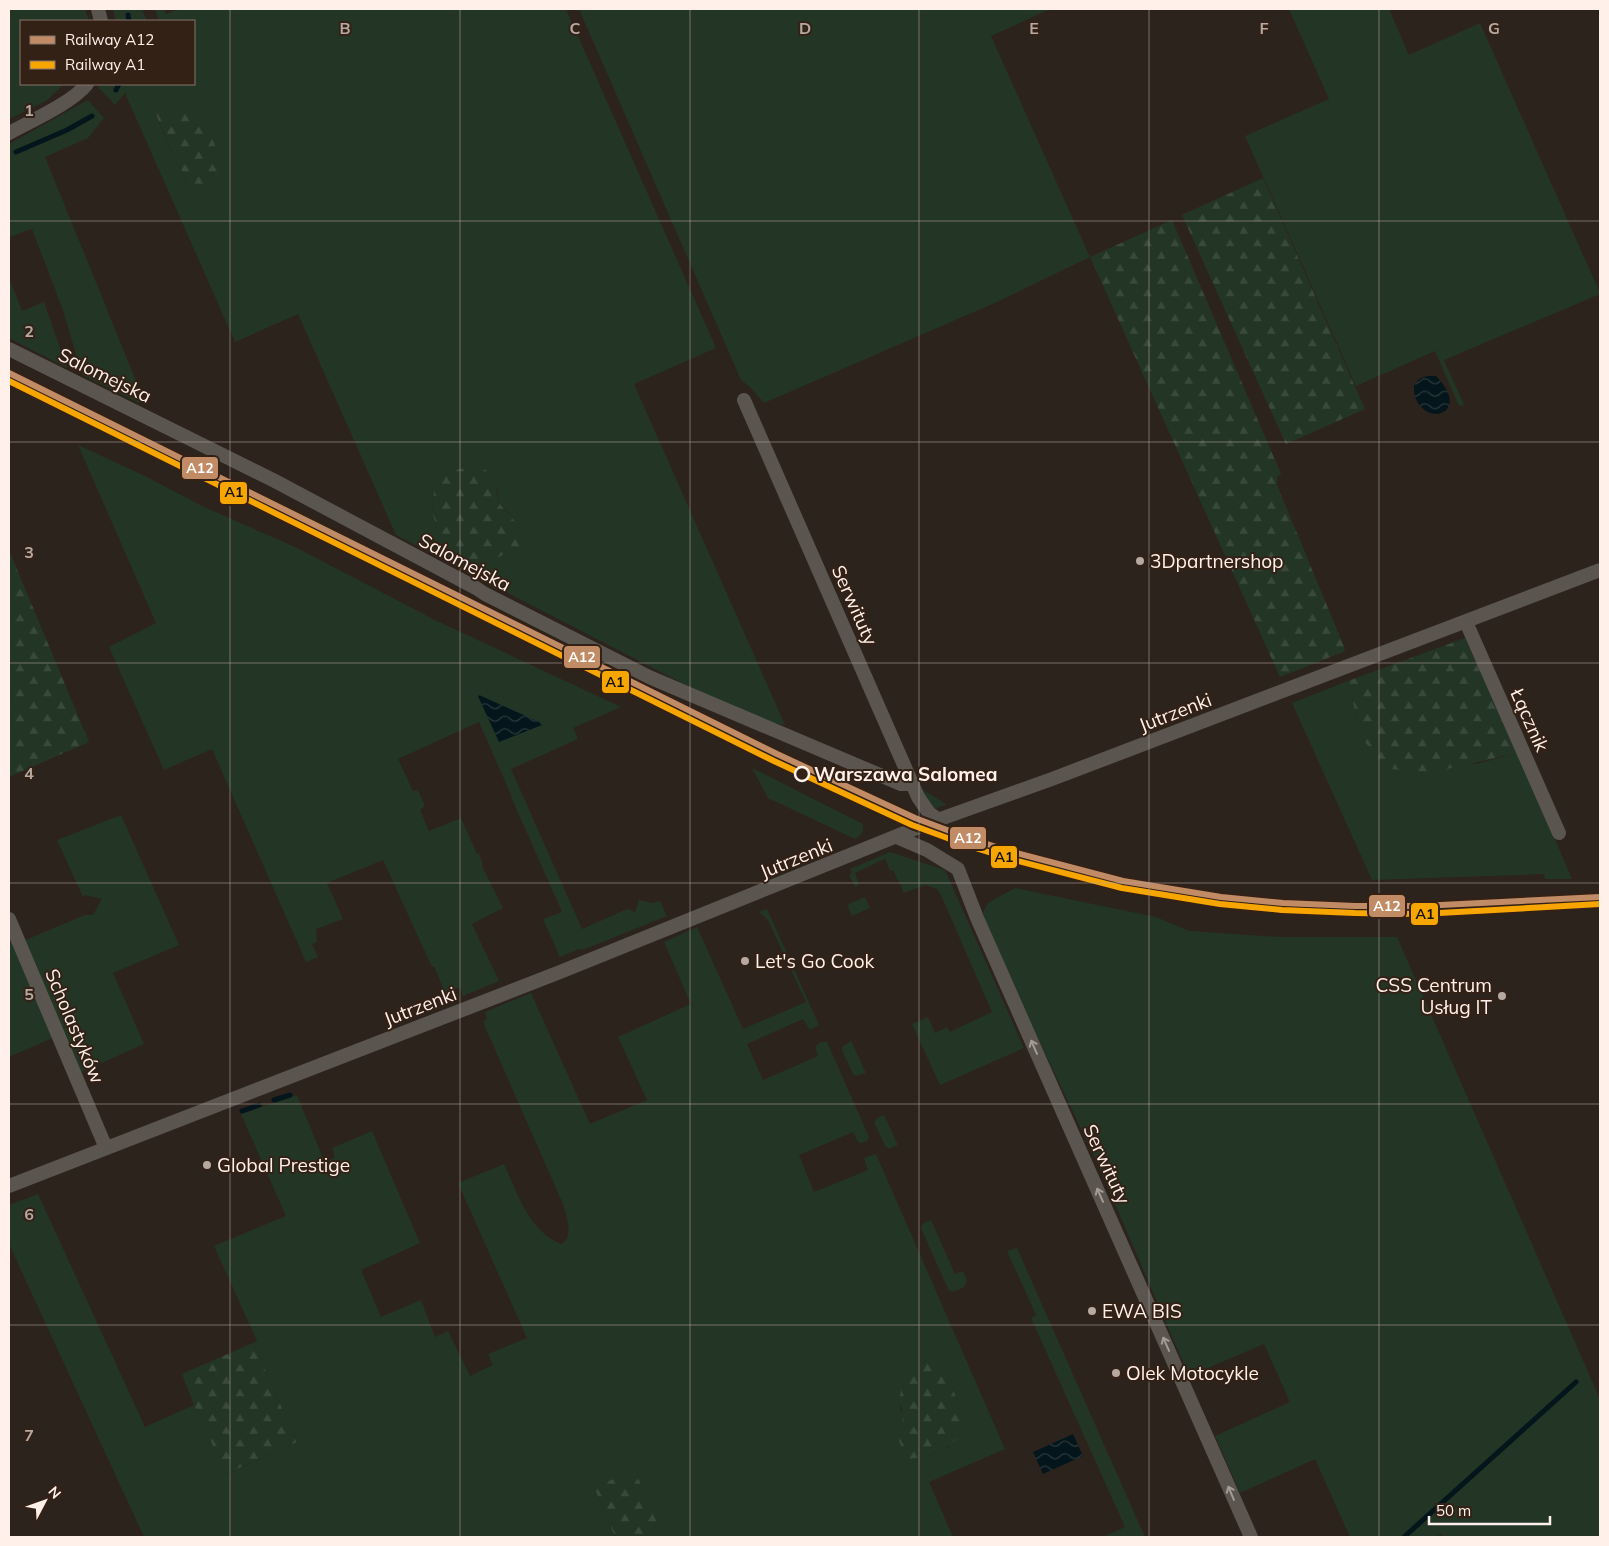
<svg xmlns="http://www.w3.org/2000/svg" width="1609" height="1546" font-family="Mulish,sans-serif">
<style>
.grass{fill:#233525;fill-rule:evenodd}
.forest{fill:url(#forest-firs)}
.water{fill:url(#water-waves)}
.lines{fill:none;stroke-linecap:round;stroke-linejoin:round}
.stream{stroke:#04161b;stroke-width:5}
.minor{stroke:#5a554f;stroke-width:14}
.rail-1-casing{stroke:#342116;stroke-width:10}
.rail-2-casing{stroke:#342116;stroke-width:10}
.rail-1{stroke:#c18c65;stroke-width:6}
.rail-2{stroke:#f7a600;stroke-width:6}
.oneway{stroke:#a49b95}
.grid{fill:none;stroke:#b6a9a2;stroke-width:1;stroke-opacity:0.55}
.poi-dot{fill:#b6a9a2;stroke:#342116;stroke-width:2}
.stop-dot{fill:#342116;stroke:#fff1ea;stroke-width:2.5}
.labels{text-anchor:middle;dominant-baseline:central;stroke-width:4;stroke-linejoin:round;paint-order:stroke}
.street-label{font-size:19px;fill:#fff1ea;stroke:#342116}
.poi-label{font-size:19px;fill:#fff1ea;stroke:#342116;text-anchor:start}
.stop-label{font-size:19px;font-weight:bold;fill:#fff1ea;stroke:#342116;text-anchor:start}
.grid-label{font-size:16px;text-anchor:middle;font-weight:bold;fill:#b6a9a2;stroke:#342116;stroke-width:4;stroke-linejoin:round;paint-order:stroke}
.line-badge{stroke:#342116;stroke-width:2}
.badge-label{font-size:14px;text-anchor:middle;font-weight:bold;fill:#fff}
.pale-badge-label{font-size:14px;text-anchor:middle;font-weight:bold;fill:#111}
</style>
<defs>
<pattern id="forest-firs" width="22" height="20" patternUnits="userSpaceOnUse" patternTransform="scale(1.25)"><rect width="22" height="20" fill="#233525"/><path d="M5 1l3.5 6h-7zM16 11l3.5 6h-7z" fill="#39493a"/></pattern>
<pattern id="water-waves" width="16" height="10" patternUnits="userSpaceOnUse" patternTransform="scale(1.25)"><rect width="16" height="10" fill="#04161b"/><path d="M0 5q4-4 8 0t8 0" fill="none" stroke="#2a383c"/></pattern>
</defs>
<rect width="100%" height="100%" fill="#2d231d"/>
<!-- grass -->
<g class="grass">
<polygon points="9,9 85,9 89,21 21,21 21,84 64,84 46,101 9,119"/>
<polygon points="113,9 142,9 147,21 116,21"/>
<path d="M155 9H164L166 14 179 9H566L716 348 634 384 785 725 764 721 701 693 475 576 486 563 519 547 508 512 499 503 497 489 434 491 432 513 441 539 456 566 396 535 298 314 235 342 125 93 115 105 98 87 100 84H194V21H159ZM182 110 210 181 204 189 192 195 155 114Z"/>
<polygon points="579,9 1050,9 991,36 1090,257 997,302 764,403 752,389 741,380"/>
<polygon points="1289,9 1389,9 1409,55 1480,23 1600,293 1600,294 1444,360 1464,405 1459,406 1435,351 1356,386 1245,136 1329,99"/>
<polygon points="88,100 104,118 88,138 45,157 143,398 139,403 82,375 63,310 32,229 9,237 9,144"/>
<polygon points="9,278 22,311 44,302 67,368 9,338"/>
<polygon points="78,445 145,476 202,506 295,547 435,620 621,707 573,728 578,739 511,769 582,929 627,909 635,912 639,900 653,903 660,901 667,916 585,949 579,949 560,957 543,919 562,912 511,797 512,797 479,722 398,759 413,791 418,790 425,806 420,810 429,831 461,818 477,854 479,853 483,865 482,866 503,908 472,924 499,981 463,996 460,987 445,993 434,966 432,967 383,860 327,883 343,919 316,929 317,942 312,944 318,957 306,962 212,749 164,770 109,647 156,623"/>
<polygon points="1348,681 1361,737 1476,764 1518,753 1572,879 1545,879 1544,874 1372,880 1292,703"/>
<path d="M752 768 863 824C864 832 862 835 855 839L768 798Z"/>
<polygon points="918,787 946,804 948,804 933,809"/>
<polygon points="121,815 179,945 113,973 144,1044 79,1073 23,941 85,915 93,915 102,899 85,895 83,897 57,840"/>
<polygon points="890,852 945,870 1024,1048 940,1085 912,1024 928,1017 935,1033 947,1027 950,1032 992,1012 940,893 937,889 925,885 904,893 893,870 890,871 885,859 855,873 859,885 855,887 849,875 852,873 850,869"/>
<polygon points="1015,888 1156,917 1189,931 1280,937 1397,937 1600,1399 1600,1537 1443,1537 1442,1534 1435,1537 1350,1537 1315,1459 1240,1493 1215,1436 1290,1402 1264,1344 1189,1376 1097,1162 989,936 983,913 988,903"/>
<polygon points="865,897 870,908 852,916 847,905"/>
<path d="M767 909 819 1025 810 1030 803 1019 747 1044 763 1080 818 1056 815 1047 821 1042H827L869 1137 867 1141 861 1143 858 1142 853 1132 799 1155 814 1192 868 1170 864 1158 876 1154 1005 1449 929 1482 953 1537H663L594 1487 615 1537H144L9 1244V1205L38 1194 145 1427 194 1405 227 1474 297 1442 253 1343 257 1341 214 1246 286 1216 241 1114 297 1095 325 1163 335 1157 332 1148 372 1131 420 1243 361 1270 381 1317 421 1300 435 1337 448 1331 470 1376 493 1365 488 1354 527 1338 458 1183 504 1164C518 1194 528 1230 561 1244 575 1237 566 1216 563 1204L483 1022 487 1019 485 1012 531 993 590 1124 647 1100 618 1037 691 1004 664 942 697 927 743 1029 806 1002 768 920 759 912ZM926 1361 952 1387 959 1406 949 1447 928 1456 902 1423 904 1416 900 1408 910 1373 918 1365Z"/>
<polygon points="9,932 55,1037 9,1057"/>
<polygon points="851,1041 866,1073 856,1076 853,1074 842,1051 843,1046"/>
<polygon points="884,1115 898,1145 889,1149 885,1146 874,1122 877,1118"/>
<polygon points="931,1220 955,1274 963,1271 967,1281 963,1288 952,1292 948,1289 921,1228 922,1224"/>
<polygon points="1017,1248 1145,1537 1103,1537 1125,1527 1031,1318 1036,1315 1007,1251"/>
</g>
<!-- forest -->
<g class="forest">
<path d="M182 110C212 122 214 142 222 170L204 189 192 195 155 113Z"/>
<polygon points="1263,178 1365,409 1286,444 1182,215"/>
<polygon points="1172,220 1281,474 1277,477 1277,485 1345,649 1343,652 1280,677 1090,257"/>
<polygon points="468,467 486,470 494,479 499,503 524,532 520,547 486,563 475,576 456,566 441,539 432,513 434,491 443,478 452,471"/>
<polygon points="9,550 89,742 9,777"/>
<polygon points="1465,638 1518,753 1425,774 1386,768 1361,737 1348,681"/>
<polygon points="253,1343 297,1442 226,1474 194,1405 182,1374"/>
<path d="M945 1359C947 1369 949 1380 953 1389 956 1398 962 1409 963 1418 966 1446 929 1458 907 1459L894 1430C898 1427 903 1423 903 1418 904 1412 900 1405 900 1399 900 1384 911 1366 925 1362 931 1360 939 1360 945 1359Z"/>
<polygon points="628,1475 639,1480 663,1537 615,1537 594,1487 621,1476"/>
</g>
<!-- water -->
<g class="water">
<path d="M1427 376H1436C1472 412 1427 429 1415 397 1414 394 1414 389 1414 385L1419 379Z"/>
<polygon points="477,694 539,722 542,725 499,742"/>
<polygon points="1073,1434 1083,1456 1043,1474 1033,1452"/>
</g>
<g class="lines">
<!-- stream -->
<g class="stream">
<polyline points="128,15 129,21"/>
<polyline points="116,90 119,84"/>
<polyline points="16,152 67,130 92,116"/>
<polyline points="274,1100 290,1095"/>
<polyline points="242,1111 259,1105"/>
<polyline points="1404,1537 1576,1382"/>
</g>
<!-- minor -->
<g class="minor">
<polyline points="98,9 101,21"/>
<path d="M9 133C31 121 72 103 87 84"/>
<polyline points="9,349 273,480 476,588 485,594 649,677 901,784 913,784"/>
<polyline points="744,400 918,797 929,813 939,820"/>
<polyline points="1466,622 1559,833"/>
<polyline points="897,837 927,850 958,869 977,918 1251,1537"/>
<polyline points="9,919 106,1148"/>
<polyline points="9,1186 560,972 929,823 1052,779 1600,570"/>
</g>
<defs>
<polyline id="rail-1" points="9,373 777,754 915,818 971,839 1016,853 1123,881 1221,897 1283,903 1355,906 1421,906 1600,897"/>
<polyline id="rail-2" points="9,381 774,761 912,825 969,846 1014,860 1122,888 1220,904 1282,910 1355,913 1421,914 1600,904"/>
</defs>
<!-- rail-1 casing -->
<use href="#rail-1" class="rail-1-casing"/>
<!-- rail-2 casing -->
<use href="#rail-2" class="rail-2-casing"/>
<!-- rail-1 -->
<use href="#rail-1" class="rail-1"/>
<!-- rail-2 -->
<use href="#rail-2" class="rail-2"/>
</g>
<!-- one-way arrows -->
<defs><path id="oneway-shaft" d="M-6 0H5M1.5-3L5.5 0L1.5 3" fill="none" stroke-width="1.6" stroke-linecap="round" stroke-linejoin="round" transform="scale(1.25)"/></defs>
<g class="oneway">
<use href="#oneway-shaft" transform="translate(1034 1047) rotate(-114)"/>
<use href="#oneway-shaft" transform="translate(1100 1195) rotate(-114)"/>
<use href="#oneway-shaft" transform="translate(1166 1344) rotate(-114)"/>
<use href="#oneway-shaft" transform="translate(1231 1493) rotate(-113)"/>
</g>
<!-- grid -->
<path class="grid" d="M230 9V1537M460 9V1537M690 9V1537M919 9V1537M1149 9V1537M1379 9V1537M9 221H1600M9 442H1600M9 663H1600M9 883H1600M9 1104H1600M9 1325H1600"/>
<!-- markers -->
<g class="poi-dot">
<circle cx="1140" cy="561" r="5"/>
<circle cx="745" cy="961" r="5"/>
<circle cx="1502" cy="996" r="5"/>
<circle cx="207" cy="1165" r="5"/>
<circle cx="1092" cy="1311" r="5"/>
<circle cx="1116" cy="1373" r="5"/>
</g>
<circle class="stop-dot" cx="802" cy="774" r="7"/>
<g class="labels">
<!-- street labels -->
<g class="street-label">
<text transform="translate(105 375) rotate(26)">Salomejska</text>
<text transform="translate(465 562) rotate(28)">Salomejska</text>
<text transform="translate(855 605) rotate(66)">Serwituty</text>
<text transform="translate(1175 712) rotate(-21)">Jutrzenki</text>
<text transform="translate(1530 720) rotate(66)">Łącznik</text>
<text transform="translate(796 858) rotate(-22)">Jutrzenki</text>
<text transform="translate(420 1006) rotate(-21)">Jutrzenki</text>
<text transform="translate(75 1026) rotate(67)">Scholastyków</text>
<text transform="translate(1107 1164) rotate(65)">Serwituty</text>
</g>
<!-- poi labels -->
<g class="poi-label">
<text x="1150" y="561">3Dpartnershop</text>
<text x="755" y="961">Let's Go Cook</text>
<text x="1492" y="985" text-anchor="end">CSS Centrum<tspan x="1492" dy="22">Usług IT</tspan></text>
<text x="217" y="1165">Global Prestige</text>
<text x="1102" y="1311">EWA BIS</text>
<text x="1126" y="1373">Olek Motocykle</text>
</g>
<!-- stop labels -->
<g class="stop-label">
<text x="814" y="774">Warszawa Salomea</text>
</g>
</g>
<g class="grid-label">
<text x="345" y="34">B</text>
<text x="575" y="34">C</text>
<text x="805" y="34">D</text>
<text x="1034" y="34">E</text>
<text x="1264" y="34">F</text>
<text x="1494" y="34">G</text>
<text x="29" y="116">1</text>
<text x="29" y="337">2</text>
<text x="29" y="558">3</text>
<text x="29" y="779">4</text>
<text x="29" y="1000">5</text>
<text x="29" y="1220">6</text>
<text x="29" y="1441">7</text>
</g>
<g class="line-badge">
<rect x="181" y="456" width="38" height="24" rx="5" fill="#c18c65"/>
<rect x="219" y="481" width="29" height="24" rx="5" fill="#f7a600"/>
<rect x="563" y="645" width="38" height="24" rx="5" fill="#c18c65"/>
<rect x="601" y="670" width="29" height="24" rx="5" fill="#f7a600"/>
<rect x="949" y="826" width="38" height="24" rx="5" fill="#c18c65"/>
<rect x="990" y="845" width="28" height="24" rx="5" fill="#f7a600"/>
<rect x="1368" y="894" width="38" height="24" rx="5" fill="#c18c65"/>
<rect x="1410" y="902" width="29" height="24" rx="5" fill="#f7a600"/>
</g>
<g class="badge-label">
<text x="200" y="473">A12</text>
<text x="582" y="662">A12</text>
<text x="968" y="843">A12</text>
<text x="1387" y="911">A12</text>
</g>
<g class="pale-badge-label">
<text x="234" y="497">A1</text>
<text x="615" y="687">A1</text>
<text x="1004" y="862">A1</text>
<text x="1425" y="919">A1</text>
</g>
<!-- border -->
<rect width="1609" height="1546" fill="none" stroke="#fff1ea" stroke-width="20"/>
<!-- legend -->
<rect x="20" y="20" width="175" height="65" fill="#342116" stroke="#85746b"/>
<rect x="30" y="36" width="25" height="8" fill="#c18c65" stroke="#85746b"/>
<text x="65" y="45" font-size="15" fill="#fff1ea">Railway A12</text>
<rect x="30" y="61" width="25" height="8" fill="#f7a600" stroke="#85746b"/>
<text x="65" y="70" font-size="15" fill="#fff1ea">Railway A1</text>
<!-- north arrow -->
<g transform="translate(45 1501) rotate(49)" stroke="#342116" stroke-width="4" paint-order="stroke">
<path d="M0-4L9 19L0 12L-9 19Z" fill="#fff1ea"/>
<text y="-8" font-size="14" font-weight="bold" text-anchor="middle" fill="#fff1ea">N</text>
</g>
<!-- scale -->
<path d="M1429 1516v8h121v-8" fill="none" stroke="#fff1ea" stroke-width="2.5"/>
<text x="1436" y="1516" font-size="15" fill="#fff1ea" stroke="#342116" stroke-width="4" paint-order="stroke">50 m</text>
</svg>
